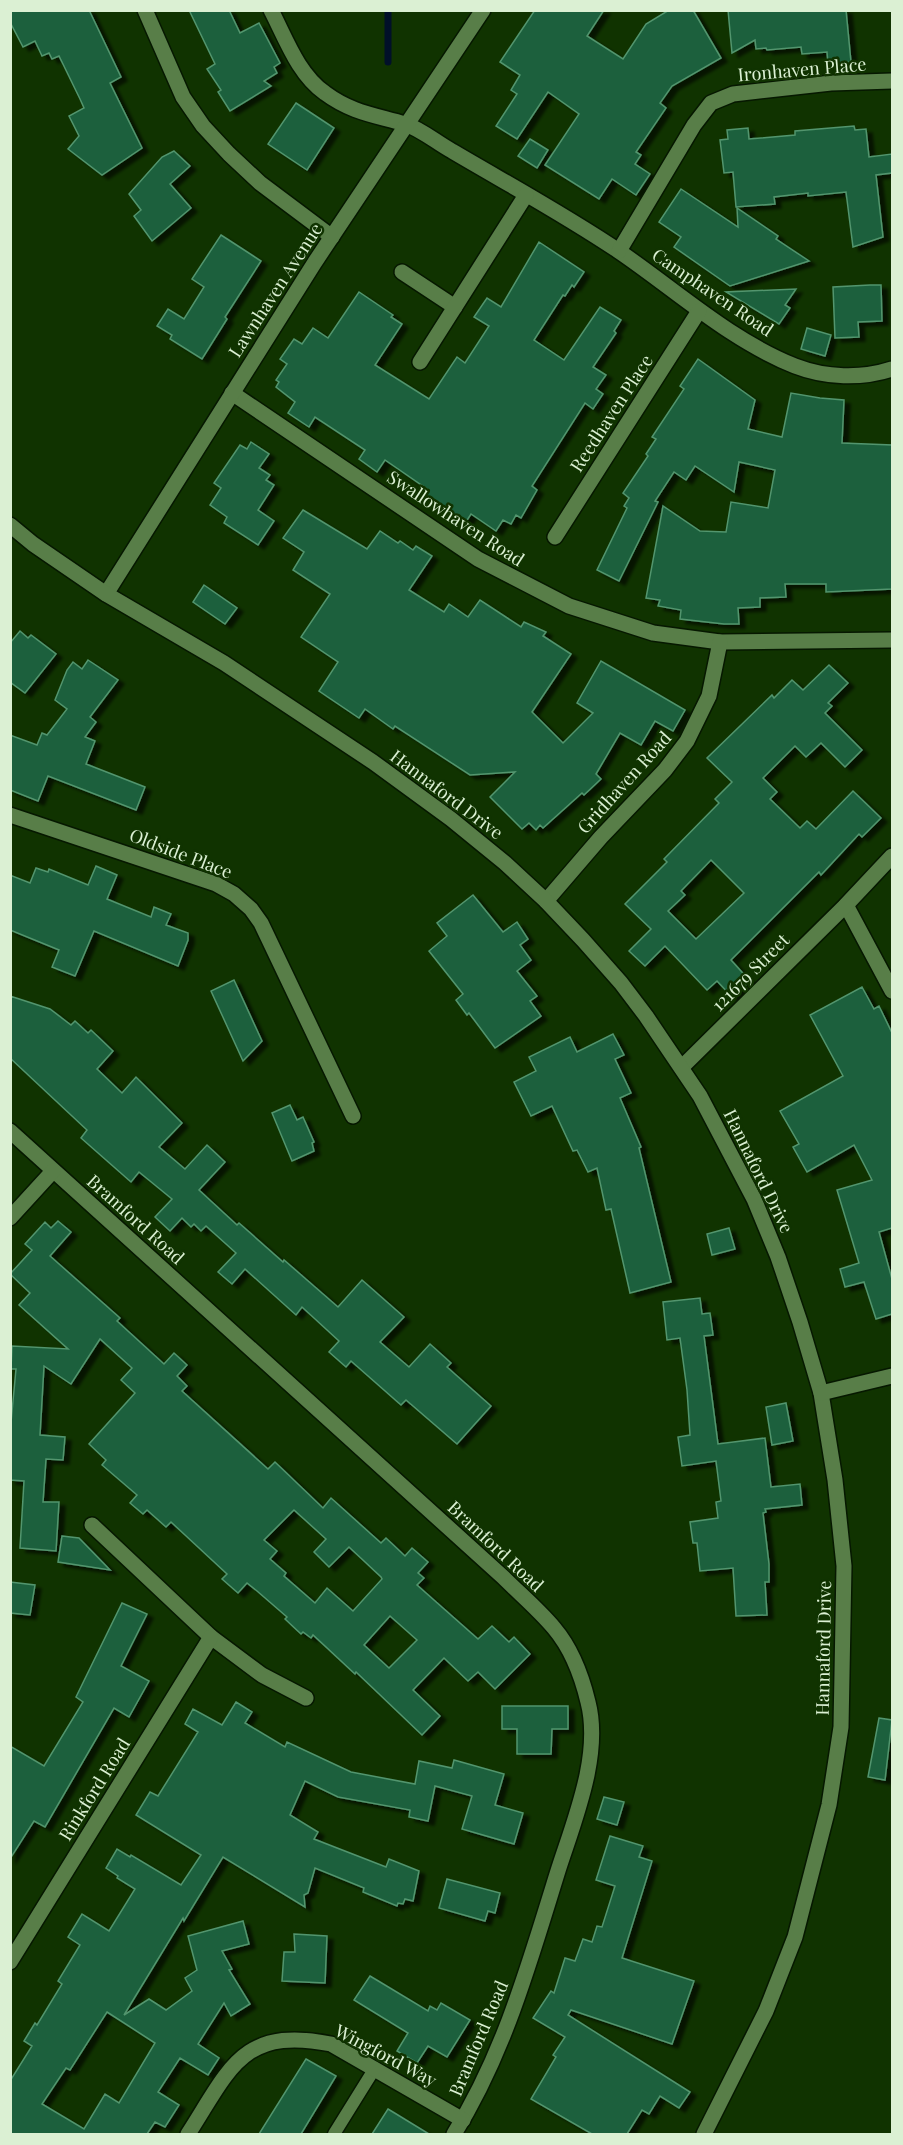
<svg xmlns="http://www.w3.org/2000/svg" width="903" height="2145" font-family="'Playfair Display',serif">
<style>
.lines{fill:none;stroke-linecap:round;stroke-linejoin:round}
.stream{stroke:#011029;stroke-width:7}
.building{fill:#1b613d;stroke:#52956e;stroke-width:1.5;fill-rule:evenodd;filter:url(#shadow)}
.service-casing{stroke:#061800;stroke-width:15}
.minor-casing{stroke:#061800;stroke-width:18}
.tertiary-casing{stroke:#061800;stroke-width:18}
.service{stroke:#587e48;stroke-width:12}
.minor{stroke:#587e48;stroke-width:15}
.tertiary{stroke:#587e48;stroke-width:15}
.labels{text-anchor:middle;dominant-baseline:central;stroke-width:5;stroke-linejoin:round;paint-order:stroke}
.street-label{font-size:18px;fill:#dbf0d3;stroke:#103300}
</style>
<defs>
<filter id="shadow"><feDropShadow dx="6" dy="4" stdDeviation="1.5" flood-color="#0009"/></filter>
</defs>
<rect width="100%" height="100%" fill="#103300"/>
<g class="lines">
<!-- stream -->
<polyline class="stream" points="388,62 388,10"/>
</g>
<!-- building -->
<g class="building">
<polygon points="10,10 89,10 121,77 110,83 142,148 102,175 68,149 79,136 69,116 84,108 80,99 59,56 52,59 49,53 42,56 35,41 23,47 10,22"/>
<polygon points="189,10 229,10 240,33 259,23 280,63 274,67 277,73 264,81 271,86 230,111 218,92 221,90 207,69 215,64"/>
<polygon points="535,10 604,10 587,36 623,59 646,24 669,10 693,10 721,58 672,86 660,103 666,108 636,152 641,155 635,164 650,174 636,195 612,179 599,199 545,165 579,114 548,92 517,139 496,126 517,94 511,90 520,75 500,62"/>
<polygon points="728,10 846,10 851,62 828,64 827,52 802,54 801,47 767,50 766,48 756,49 755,40 732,53"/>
<polygon points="296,103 334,128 307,170 268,144"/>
<polygon points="854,126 855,130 866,129 869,157 892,154 892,173 876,175 883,237 853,247 846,192 808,196 808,193 774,197 775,204 736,207 733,172 724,173 720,140 728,139 727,130 748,128 749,139 795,135 795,131"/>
<polygon points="530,139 548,150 537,168 518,156"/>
<polygon points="174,151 190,166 170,184 191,208 152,241 134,216 141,210 129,194 162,157"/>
<polygon points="681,189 738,227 737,208 778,236 776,239 809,261 730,286 674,247 681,237 659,222"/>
<polygon points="221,235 261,261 225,317 227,319 202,359 170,339 172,335 157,326 168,309 184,319 204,287 192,279"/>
<polygon points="539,242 584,272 574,287 572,285 565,296 563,295 534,340 564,360 600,307 621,320 614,331 616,333 593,367 606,375 596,389 603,394 593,409 585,403 532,486 537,490 521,518 516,515 511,524 503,520 496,531 471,514 462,528 419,500 427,489 385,460 377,472 359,459 365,450 315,417 309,427 288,413 295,402 276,387 279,382 276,380 287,364 280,359 294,339 302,344 313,328 328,338 359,292 393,315 391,317 402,324 375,365 429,399 457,357 465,363 489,326 474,317 487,298 501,307"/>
<polygon points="870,285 881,285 882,321 858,322 859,337 835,338 833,287"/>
<polygon points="796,289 785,305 790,308 779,324 726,292"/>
<polygon points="807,328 831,335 825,356 801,349"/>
<polygon points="698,359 755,400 748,429 782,437 791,393 820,398 844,400 842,443 892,445 892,589 826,592 826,584 785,584 786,597 760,598 760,607 738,608 739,624 724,624 680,619 681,610 658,606 660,600 646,598 663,506 700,531 726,532 731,502 768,508 775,470 739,462 734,492 695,466 686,480 674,472 655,501 658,502 619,581 597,570 627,508 624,506 629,498 623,493 648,456 646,454 656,439 652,437 684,389 680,386"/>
<polygon points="251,442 269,454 259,468 270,475 266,480 274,485 258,510 274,521 258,545 224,523 227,517 210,505 221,488 214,483 240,445 247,449"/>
<polygon points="303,510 367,549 380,531 398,543 400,541 413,550 416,546 432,556 409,590 444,612 449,604 468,617 480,600 521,627 524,622 546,632 543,636 571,654 532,712 563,743 593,713 577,703 601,661 685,710 673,731 655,721 641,745 620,733 596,774 601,779 584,795 582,793 543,828 540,825 536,830 529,823 522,829 490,797 515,772 470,775 395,726 393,729 365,709 359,718 319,691 338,662 301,637 330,594 293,570 304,552 283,538"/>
<polygon points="204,585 237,608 225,624 193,602"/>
<polygon points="20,631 28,638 31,635 56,654 25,693 10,682 10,643"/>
<polygon points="88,660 118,680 90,717 96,722 85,737 95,741 86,764 145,787 136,810 48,776 38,801 10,790 10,735 37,745 42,733 47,735 67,709 55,700 67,670 73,662 82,669"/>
<path d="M829 665 848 683 828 703 832 706 825 713 862 750 845 767 821 743 806 757 795 746 763 778 777 792 770 799 800 828 807 821 816 829 853 791 881 818 862 837 859 834 821 875 819 872 731 960 750 981 732 997 717 981 707 990 665 946 645 966 629 951 651 929 625 904 667 862 664 859 719 803 715 799 732 782 707 758 772 695 774 698 792 680 803 690ZM711 860 744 893 696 939 668 911 685 895 681 891Z"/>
<polygon points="96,866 117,875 107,899 151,917 154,907 171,914 166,925 188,933 188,940 178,966 94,931 75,976 52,967 59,950 10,930 10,875 30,883 36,868 48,872 49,869 88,885"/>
<polygon points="473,895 503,932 517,922 528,939 520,945 531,960 517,971 537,996 530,1001 541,1016 495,1048 469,1013 467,1015 456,1000 463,994 429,951 447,936 437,923"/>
<polygon points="234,980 262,1041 243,1061 211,991"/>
<polygon points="862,987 874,1009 879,1006 892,1033 892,1228 879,1232 892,1279 892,1314 876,1319 864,1282 845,1287 840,1269 859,1263 837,1190 872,1180 854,1145 807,1172 793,1147 799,1144 780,1111 843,1076 810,1015"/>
<polygon points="10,996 50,1009 71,1025 75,1021 88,1033 91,1030 113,1051 97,1069 122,1093 136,1077 182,1123 159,1147 185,1169 207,1145 225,1162 199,1190 237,1225 239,1223 283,1262 284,1260 338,1307 362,1280 404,1317 380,1342 409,1367 430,1344 451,1363 447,1367 491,1406 457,1444 406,1400 401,1405 351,1361 346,1367 329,1352 339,1341 302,1307 296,1315 245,1269 232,1284 218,1272 236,1253 206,1226 201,1231 194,1224 191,1227 182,1218 170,1231 155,1217 172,1199 139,1172 131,1182 81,1138 87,1130 10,1058"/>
<polygon points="613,1034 624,1055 615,1059 631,1093 620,1098 641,1147 639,1148 671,1282 630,1293 611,1209 606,1210 597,1168 588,1172 577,1150 573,1151 552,1106 531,1116 514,1082 536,1071 529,1057 570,1037 577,1052"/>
<polygon points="290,1105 297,1120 303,1117 314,1142 312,1143 314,1151 292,1161 272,1113"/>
<path d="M58 1221 71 1232 50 1256 120 1318 117 1321 164 1364 174 1353 187 1365 177 1376 187 1386 182 1391 268 1469 275 1462 323 1508 331 1498 381 1543 386 1538 405 1556 412 1548 428 1562 418 1573 424 1578 417 1585 478 1639 492 1626 509 1642 514 1637 530 1654 495 1689 478 1672 468 1681 444 1658 413 1690 440 1716 422 1735 356 1672 355 1674 313 1635 311 1638 303 1632 301 1634 285 1619 287 1617 257 1591 247 1583 238 1593 222 1579 227 1574 171 1522 166 1527 147 1510 143 1514 130 1503 137 1495 102 1465 106 1460 89 1444 135 1393 121 1380 132 1368 100 1339 71 1384 44 1366 40 1435 65 1437 63 1460 46 1459 43 1502H59L56 1551 20 1548 24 1481 10 1480V1433L16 1369H11L12 1346 68 1349 19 1305 30 1293 10 1274 32 1250 25 1244 45 1222 51 1228ZM294 1510 326 1539 314 1552 329 1567 349 1547 381 1577 382 1579 353 1611 327 1588 315 1603 284 1576 286 1573 270 1559 277 1551 264 1540ZM390 1616 417 1640 389 1668 364 1645Z"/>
<polygon points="729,1228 735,1249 712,1255 707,1234"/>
<polygon points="700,1298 702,1314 710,1313 713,1335 704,1336 718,1444 765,1438 771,1487 800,1484 802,1505 765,1509 766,1512 763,1513 769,1564 769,1582 765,1582 767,1615 736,1616 733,1568 700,1571 697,1543 693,1543 690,1522 718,1518 716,1502 721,1501 716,1461 682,1466 678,1437 690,1435 687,1390 680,1338 667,1340 663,1302"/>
<polygon points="786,1403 793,1441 772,1445 766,1407"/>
<polygon points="62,1536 79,1538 110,1570 58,1562"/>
<polygon points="10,1582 35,1585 30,1615 10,1613"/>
<polygon points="122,1603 147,1614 121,1666 149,1681 129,1717 114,1708 45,1827 34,1821 10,1859 10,1746 44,1766 83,1702 76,1697"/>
<path d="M236 1702 252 1712 245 1723 285 1747 287 1742 351 1772 415 1784 419 1761 452 1768 454 1760 504 1774 495 1805 523 1813 514 1844 462 1829 472 1796 435 1786 428 1821 409 1817 410 1810 338 1797 305 1781 290 1815 318 1832 314 1839 386 1867 389 1859 419 1871 413 1901 405 1899 403 1904 398 1903 397 1906 363 1892 364 1888 315 1868 308 1893 304 1895 305 1907 223 1857 184 1921 183 1918 124 2015 149 1999 166 2010 192 1991 185 1978 197 1970 188 1936 243 1921 249 1944 222 1951 232 1969 229 1970 250 2004 231 2016 224 2003 198 2044 219 2058 208 2075 180 2058 158 2092 179 2105 165 2127 155 2122 147 2134H10V2081L32 2046 24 2041 35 2023 37 2025 62 1984 58 1981 80 1945 68 1937 82 1914 109 1931 135 1889 117 1878 118 1876 106 1868 117 1849 130 1857 131 1855 181 1885 201 1855 136 1815 150 1792 158 1796 198 1732 185 1724 193 1709 222 1725ZM107 2012 155 2043 119 2103 105 2094 84 2129 42 2104 66 2068 70 2070Z"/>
<polygon points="502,1706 568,1706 568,1729 552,1729 551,1754 517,1754 517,1729 502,1729"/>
<polygon points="879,1718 892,1720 885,1780 868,1777"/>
<polygon points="604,1797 624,1802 617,1825 597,1819"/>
<polygon points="610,1836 643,1846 639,1857 652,1861 622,1958 694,1981 672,2044 571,2010 568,2015 690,2092 679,2108 660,2096 649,2114 642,2110 627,2134 592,2134 531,2099 556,2057 553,2055 565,2037 533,2018 551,1991 554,1993 565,1958 575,1961 583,1939 592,1942 597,1926 602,1927 615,1886 596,1880"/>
<polygon points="447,1879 500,1893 495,1913 488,1911 485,1921 439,1908"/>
<polygon points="294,1934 327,1936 325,1983 282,1981 284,1952 295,1952"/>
<polygon points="370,1976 428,2011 430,2006 437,2010 441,2003 470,2020 447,2057 428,2046 417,2063 397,2051 408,2033 354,2000"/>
<polygon points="306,2059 336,2076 301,2134 259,2134"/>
<polygon points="388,2109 429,2134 372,2134"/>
</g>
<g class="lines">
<defs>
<polyline id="service" points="334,2134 375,2068"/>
<g id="minor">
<polyline points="145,10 183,97 203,126 229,154 260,183 332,237"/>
<path d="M271 10C286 39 298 74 325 93 352 113 375 115 405 124 421 129 437 143 452 151 508 184 567 216 620 252 677 291 730 340 795 366 826 378 861 379 892 369"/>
<polyline points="619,251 694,125 711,103 733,94 831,83 892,81"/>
<polyline points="402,272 455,307"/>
<polyline points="420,362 526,195"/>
<polyline points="232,393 478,559 569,606 653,633 720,642 892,640"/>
<polyline points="555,537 699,311"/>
<polyline points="106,594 315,262 483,10"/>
<polyline points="10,815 216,884 234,894 251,909 261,923 353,1116"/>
<polyline points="546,901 601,837 665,770 687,741 709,696 720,642"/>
<polyline points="846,905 892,991"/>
<polyline points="682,1067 846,905 892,856"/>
<path d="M10 1131 503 1577C520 1594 539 1610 554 1628 571 1648 582 1677 588 1702 602 1756 573 1823 557 1874 529 1964 504 2054 454 2134"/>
<polyline points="10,1218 53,1171"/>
<polyline points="92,1525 211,1637 262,1675 306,1698"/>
<polyline points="10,1962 211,1637"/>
<path d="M188 2134C230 2069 242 2026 331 2044L463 2120"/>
</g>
<g id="tertiary">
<polyline points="10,525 33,544 106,594 224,663 373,762 451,819 505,863 546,901 583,940 621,983 646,1016 700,1096 754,1199 778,1257 800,1322 821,1393 835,1480 844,1566 841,1727 829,1805 795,1937 766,2011 704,2134"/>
<polyline points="821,1393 892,1376"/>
</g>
</defs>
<!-- service casing -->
<use href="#service" class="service-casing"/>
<!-- minor casing -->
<use href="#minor" class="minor-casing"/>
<!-- tertiary casing -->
<use href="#tertiary" class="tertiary-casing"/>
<!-- service -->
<use href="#service" class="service"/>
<!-- minor -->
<use href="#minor" class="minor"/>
<!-- tertiary -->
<use href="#tertiary" class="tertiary"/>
</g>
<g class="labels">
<!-- street labels -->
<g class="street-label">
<text transform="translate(802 69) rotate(-5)">Ironhaven Place</text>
<text transform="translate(275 290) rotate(-57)">Lawnhaven Avenue</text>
<text transform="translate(713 292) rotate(34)">Camphaven Road</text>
<text transform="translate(611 413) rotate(-57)">Reedhaven Place</text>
<text transform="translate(456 518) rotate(33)">Swallowhaven Road</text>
<text transform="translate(624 782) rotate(-48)">Gridhaven Road</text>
<text transform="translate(447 794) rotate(37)">Hannaford Drive</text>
<text transform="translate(181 853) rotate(21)">Oldside Place</text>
<text transform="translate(750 972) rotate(-45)">121679 Street</text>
<text transform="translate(759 1171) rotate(64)">Hannaford Drive</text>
<text transform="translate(136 1219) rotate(42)">Bramford Road</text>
<text transform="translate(496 1546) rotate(43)">Bramford Road</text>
<text transform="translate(823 1648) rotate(-89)">Hannaford Drive</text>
<text transform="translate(94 1789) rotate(-58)">Rinkford Road</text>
<text transform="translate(478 2038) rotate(-67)">Bramford Road</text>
<text transform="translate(386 2055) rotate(28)">Wingford Way</text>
</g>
</g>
<!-- border -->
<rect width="903" height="2145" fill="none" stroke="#dbf0d3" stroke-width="24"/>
</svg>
